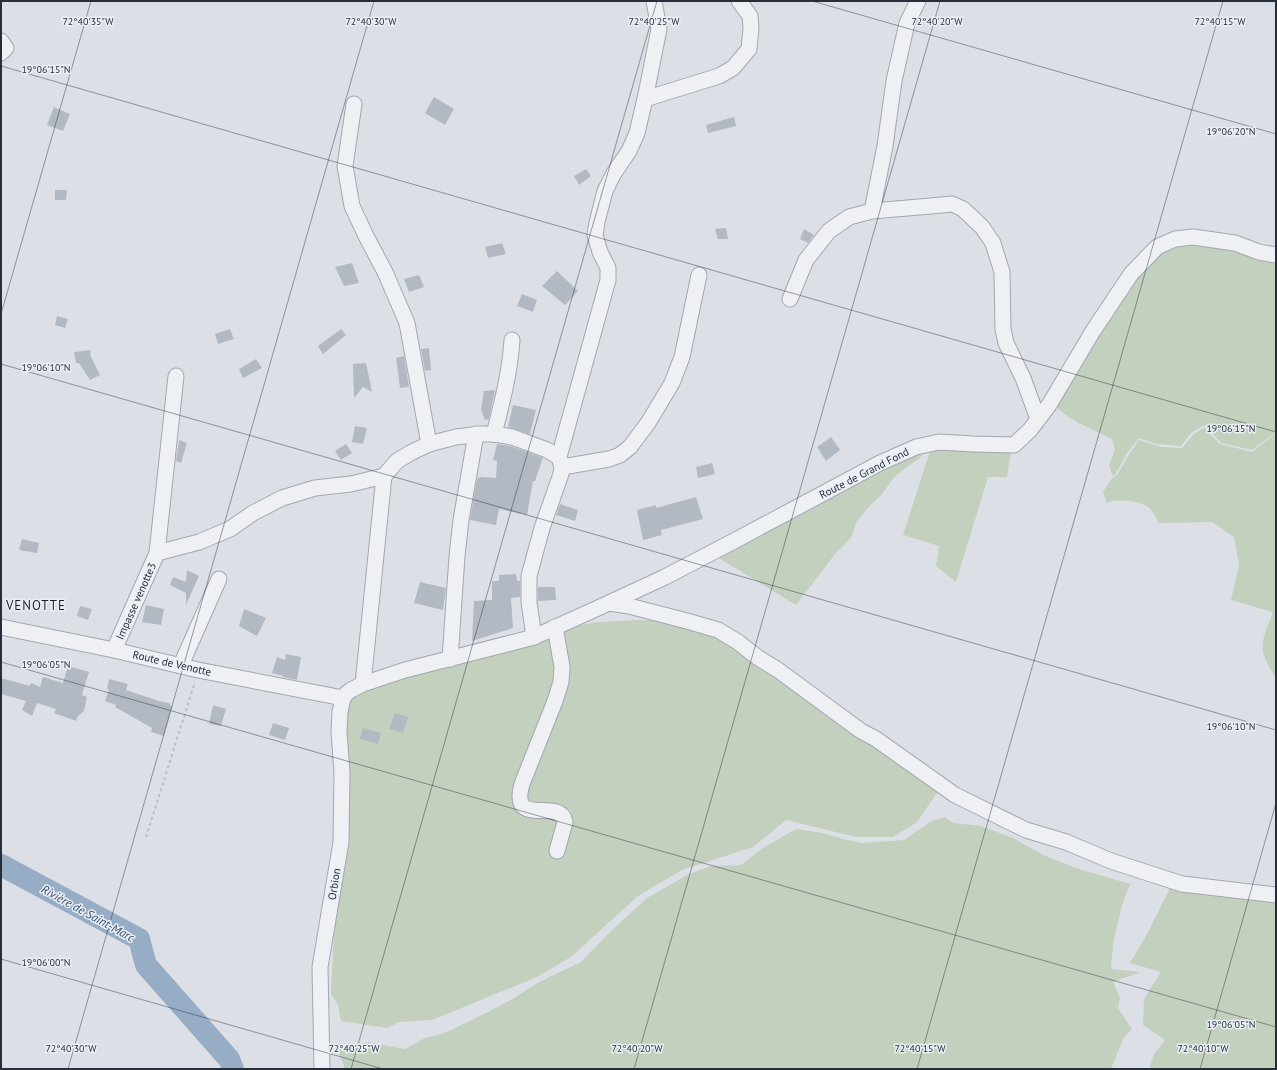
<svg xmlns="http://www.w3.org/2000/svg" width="1277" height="1070" font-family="'PT Sans',sans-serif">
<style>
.green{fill:#c2d0bd}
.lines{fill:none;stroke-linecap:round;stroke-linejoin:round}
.river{stroke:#97adc6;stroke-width:22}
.building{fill:#b3b9c2}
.minor-casing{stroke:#a2a7b0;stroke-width:17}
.path{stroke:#babec4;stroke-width:2;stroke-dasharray:3 3;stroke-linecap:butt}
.minor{stroke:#eef0f4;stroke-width:15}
.ticks{fill:none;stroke:#262e3c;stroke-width:1;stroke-opacity:0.45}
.labels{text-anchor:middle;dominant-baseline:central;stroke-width:3;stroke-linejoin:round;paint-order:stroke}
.street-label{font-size:11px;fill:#262e3c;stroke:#ebeff4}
.water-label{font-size:12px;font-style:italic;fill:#324c6e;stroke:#ebeff4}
.quarter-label{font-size:13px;letter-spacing:1px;fill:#191f2c;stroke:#ebeff4}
.ticks-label{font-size:10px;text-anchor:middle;fill:#262e3c;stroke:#ebeff4;stroke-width:3;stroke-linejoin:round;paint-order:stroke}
</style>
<rect width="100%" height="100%" fill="#dce0e6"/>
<!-- green -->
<g class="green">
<path d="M1154 241 1261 244 1276 246V432L1252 450 1221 443 1205 425 1192 432 1181 446 1157 444 1139 438 1127 453 1116 473 1113 476 1109 465 1115 450 1112 439C1090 428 1071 422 1053 404Z"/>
<path d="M1205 427 1206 430 1220 444 1252 452 1276 433V678C1269 668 1261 654 1263 642 1264 633 1270 621 1273 612L1231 600 1239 565 1234 537 1212 522 1159 523C1156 518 1153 510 1148 507 1141 501 1115 498 1107 503L1103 492 1112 478 1117 475 1128 456 1139 440 1161 447 1182 448 1193 435Z"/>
<polygon points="925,444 922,456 896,475 881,495 867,509 857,521 851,538 835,554 796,605 707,551"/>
<polygon points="932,445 958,445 981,452 996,448 1011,450 1007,477 988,477 956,582 936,566 939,546 903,535"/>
<polygon points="636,620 682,621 729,641 860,739 939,790 917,822 893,837 856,837 786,820 753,847 682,870 638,896 571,957 537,977 432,1020 399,1022 387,1028 341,1021 338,1005 331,994 337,872 337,713 359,688 536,634 597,622"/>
<polygon points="945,817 953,823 981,826 1013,838 1043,855 1079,869 1130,884 1122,905 1113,944 1111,969 1141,972 1113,982 1120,998 1118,1008 1132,1029 1123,1039 1111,1069 345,1069 338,1050 354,1048 357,1045 368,1042 405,1049 425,1038 445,1033 488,1012 514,998 541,981 581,962 612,930 647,898 689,874 711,866 741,865 763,848 796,829 823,833 843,839 862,843 904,840 930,822"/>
<polygon points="1170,888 1195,890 1276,900 1276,1069 1149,1069 1154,1054 1165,1040 1143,1025 1144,999 1161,972 1130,963 1144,940"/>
</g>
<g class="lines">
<!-- river -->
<polyline class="river" points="1,865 139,939 146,965 229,1059 233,1069"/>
</g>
<!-- building -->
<g class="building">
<polygon points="434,97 454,109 445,125 425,113"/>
<polygon points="54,107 70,114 63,131 47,125"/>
<polygon points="734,117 736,126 708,133 706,125"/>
<polygon points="586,169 591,176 579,185 574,176"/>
<polygon points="55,190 67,190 66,200 55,200"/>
<polygon points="726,228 728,239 718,239 715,229"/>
<polygon points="804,229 814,235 808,243 800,239"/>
<polygon points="502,243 506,254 488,258 485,247"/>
<polygon points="352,263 359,283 344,286 335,267"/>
<polygon points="557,271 578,291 565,305 542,286"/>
<polygon points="419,275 424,287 409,292 404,279"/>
<polygon points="522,294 537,300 533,312 517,306"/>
<polygon points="57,316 68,319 65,328 55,325"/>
<polygon points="230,329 234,339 218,344 215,334"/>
<polygon points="341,329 346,335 323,354 318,346"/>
<polygon points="429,348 431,370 425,371 421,349"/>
<polygon points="90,350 91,357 100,375 90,380 79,363 76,363 74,352"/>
<polygon points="404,356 409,387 400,388 396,358"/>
<polygon points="256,359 262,368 243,378 239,369"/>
<polygon points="366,363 372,392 363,387 354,398 353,364"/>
<polygon points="495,390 489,419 485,420 481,410 484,391"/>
<polygon points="513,405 536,410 530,434 508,427"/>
<polygon points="355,426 367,428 363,444 352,442"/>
<polygon points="831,437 840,450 826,461 817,447"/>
<polygon points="179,440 187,443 181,463 176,461"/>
<polygon points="346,444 352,453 341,460 335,451"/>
<polygon points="497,444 510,446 543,458 535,481 533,481 527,515 499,509 496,525 470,520 477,479 480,477 496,478 497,461 493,460"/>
<polygon points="712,463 715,474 698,478 696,467"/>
<polygon points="696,497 703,519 661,530 662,535 643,540 637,510 656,505 656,508"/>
<polygon points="560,504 578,510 575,521 556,515"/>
<polygon points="22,539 39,543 37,553 19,550"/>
<polygon points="187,570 199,576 186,605 186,593 170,585 173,577 186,582"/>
<polygon points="516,574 517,581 520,581 520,597 511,598 513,628 472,641 474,601 492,600 492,581 499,581 499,575"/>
<polygon points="420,582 446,588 443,610 414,603"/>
<polygon points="538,587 555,587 556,600 538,601"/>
<polygon points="146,605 164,609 161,625 142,622"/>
<polygon points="80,606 92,609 88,620 77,616"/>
<polygon points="244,609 266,618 257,636 239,626"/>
<polygon points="286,654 301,657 297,680 283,677 283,676 272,673 277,657 285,660"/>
<polygon points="68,666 89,672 82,695 87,697 84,711 78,716 76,721 54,713 56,709 37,703 32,716 22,710 26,701 1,694 1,678 30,686 31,683 40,687 43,677 63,683"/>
<polygon points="109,679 128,684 126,690 159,701 169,703 172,707 164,736 151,732 152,728 115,707 116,705 105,701 109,689 107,689"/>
<polygon points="213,705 226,709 221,726 209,724"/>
<polygon points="395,713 408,717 403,733 389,729"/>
<polygon points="273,723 289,728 285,740 269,735"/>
<polygon points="363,728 381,733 378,744 360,739"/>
</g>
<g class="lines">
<defs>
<g id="minor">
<polyline points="1,41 6,48 1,53"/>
<polyline points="645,99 719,76 733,68 749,49 751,28 750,16 739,1"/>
<polyline points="354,104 345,166 352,206 366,236 385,272 407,323 429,444"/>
<polyline points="872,211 885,146 894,81 907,23 918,1"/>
<polyline points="790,299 806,260 829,231 849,217 872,211 931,206 952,204 963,209 982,227 993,243 1002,272 1003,329 1006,343 1023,378 1038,419"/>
<path d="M494 434C502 403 510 372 512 340"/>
<polyline points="562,467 609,459 620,455 630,447 648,423 672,383 682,357 699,275"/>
<polyline points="157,553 199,542 230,529 253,513 282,498 315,488 351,484 384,476 397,461 412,452 429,444 456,437 481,434 494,434 512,437 547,450 559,457"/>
<polyline points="609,603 665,577 734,541 880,463 916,447 939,442 973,444 1014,445 1030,430 1049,405 1093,331 1131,274 1157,247 1175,239 1193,237 1235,243 1259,252 1276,255"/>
<polyline points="1,627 114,650 198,670 343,698"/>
<path d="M555 627 562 667 561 682 555 701 522 784C509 830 561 796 565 822L557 851"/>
<polyline points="534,637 529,602 529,576 542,528 561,474 562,467 559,457 608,280 608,268 600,252 595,235 597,222 605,191 614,173 629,151 637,133 645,99 659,29 654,1"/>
<polyline points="114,650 157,553 176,376"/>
<polyline points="450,659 457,556 461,520 476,434"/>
<polyline points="181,665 219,579"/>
<polyline points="363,684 384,476"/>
<polyline points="322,1069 320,967 341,842 342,773 339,732 340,712 343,698 346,694 351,690 363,684 405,670 534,637 609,603 629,606 687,621 718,630 738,642 757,657 778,670 861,731 876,739 955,795 1026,830 1066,842 1111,861 1182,884 1276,895"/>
</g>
</defs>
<!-- minor casing -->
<use href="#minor" class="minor-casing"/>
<!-- path -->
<polyline class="path" points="146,837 195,682"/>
<!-- minor -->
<use href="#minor" class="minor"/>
</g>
<!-- ticks -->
<path class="ticks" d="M812 1 1276 134M1 66 1276 432M1 314 91 1M1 364 1276 730M1 662 1276 1027M1 959 383 1069M68 1069 374 1M351 1069 657 1M634 1069 940 1M917 1069 1223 1M1200 1069 1276 803"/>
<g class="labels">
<!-- street labels -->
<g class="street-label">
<text transform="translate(864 473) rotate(-27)">Route de Grand Fond</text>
<text transform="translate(136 601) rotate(-66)">Impasse venotte3</text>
<text transform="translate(172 663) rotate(13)">Route de Venotte</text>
<text transform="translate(334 884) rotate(-81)">Orbion</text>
</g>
<!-- water labels -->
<g class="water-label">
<text transform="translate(88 913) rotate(29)">Rivière de Saint-Marc</text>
</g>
<!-- quarter labels -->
<g class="quarter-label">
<text x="36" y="605">VENOTTE</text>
</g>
</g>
<g class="ticks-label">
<text x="88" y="25">72°40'35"W</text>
<text x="371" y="25">72°40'30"W</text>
<text x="654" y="25">72°40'25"W</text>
<text x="937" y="25">72°40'20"W</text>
<text x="1220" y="25">72°40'15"W</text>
<text x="46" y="73">19°06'15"N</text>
<text x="1231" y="135">19°06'20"N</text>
<text x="46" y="371">19°06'10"N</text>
<text x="1231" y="432">19°06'15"N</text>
<text x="46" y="668">19°06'05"N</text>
<text x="1231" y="730">19°06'10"N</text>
<text x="46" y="966">19°06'00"N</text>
<text x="1231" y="1028">19°06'05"N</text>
<text x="71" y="1052">72°40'30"W</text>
<text x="354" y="1052">72°40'25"W</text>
<text x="637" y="1052">72°40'20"W</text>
<text x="920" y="1052">72°40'15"W</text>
<text x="1203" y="1052">72°40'10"W</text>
</g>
<!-- border -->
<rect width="1277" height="1070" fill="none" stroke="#262e3c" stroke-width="4"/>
</svg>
